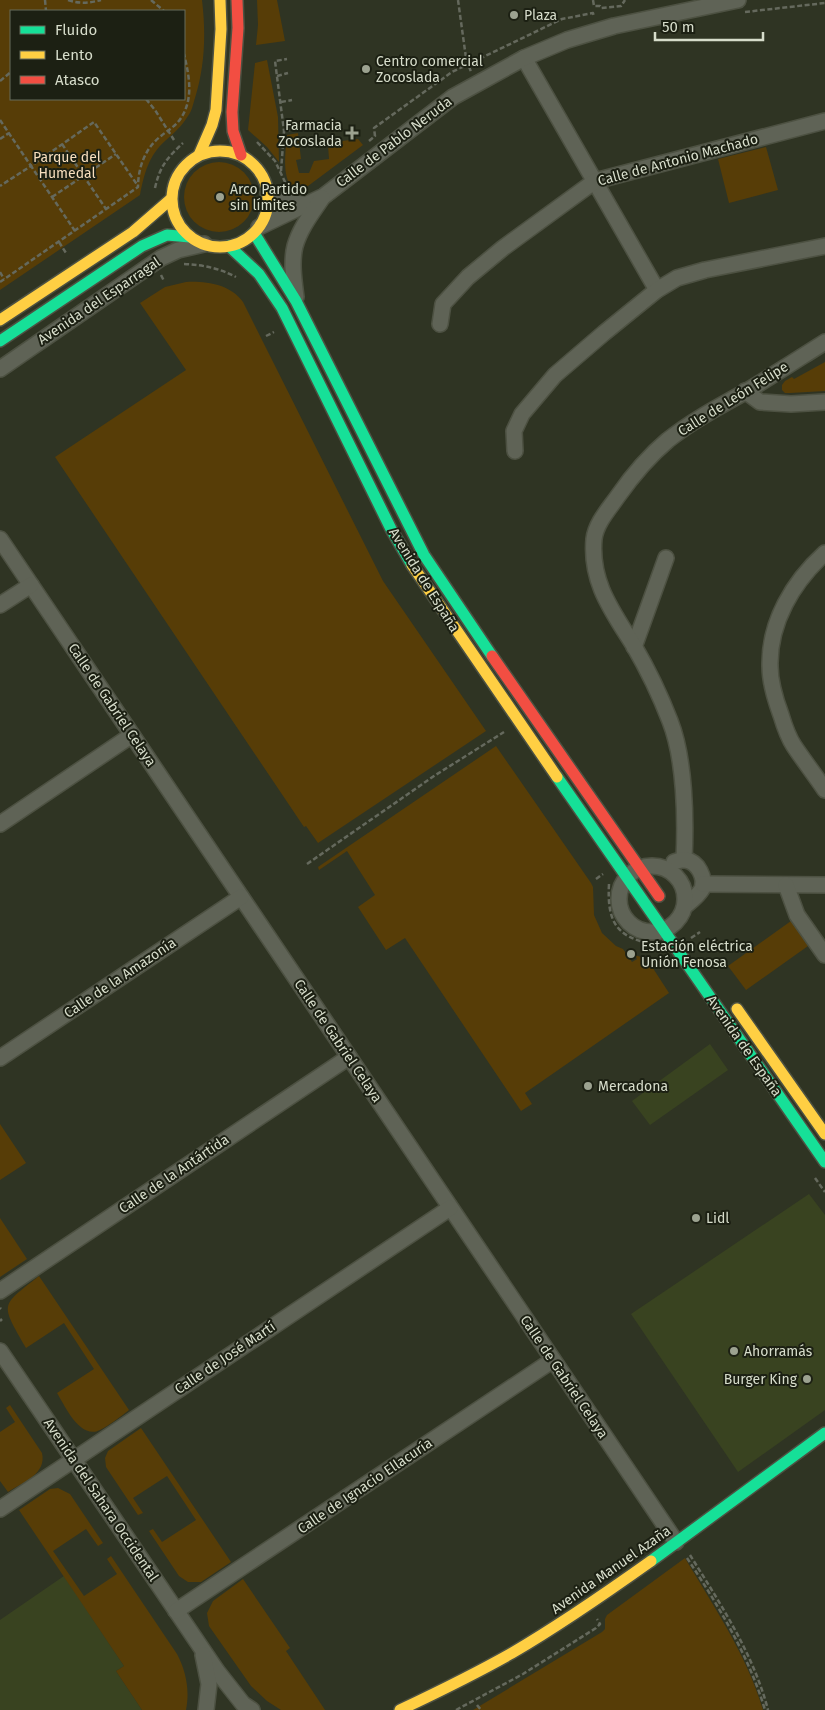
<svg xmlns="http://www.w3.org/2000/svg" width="825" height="1710" font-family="'Fira Sans',sans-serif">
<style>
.built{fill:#394320}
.green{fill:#573d07;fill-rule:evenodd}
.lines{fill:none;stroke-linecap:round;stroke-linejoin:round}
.street-casing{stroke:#4d5142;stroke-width:18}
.fast-casing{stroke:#4d5142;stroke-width:14}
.slow-casing{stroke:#4d5142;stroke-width:14}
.jam-casing{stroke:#4d5142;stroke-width:14}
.path{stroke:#65695d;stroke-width:2.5;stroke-dasharray:5 2.5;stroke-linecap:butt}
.street{stroke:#5f6356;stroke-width:15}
.fast{stroke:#16e098;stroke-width:11}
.slow{stroke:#ffcf43;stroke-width:11}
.jam{stroke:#f24e42;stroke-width:11}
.poi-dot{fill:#9ca290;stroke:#1c2013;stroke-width:2}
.labels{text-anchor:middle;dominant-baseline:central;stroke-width:4;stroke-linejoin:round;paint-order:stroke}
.poi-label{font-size:14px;fill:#d7ddcb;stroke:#1c2013;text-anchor:start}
.street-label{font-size:14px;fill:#d7ddcb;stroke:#1c2013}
.park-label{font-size:14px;fill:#f8dfbe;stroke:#1c2013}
</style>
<rect width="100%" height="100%" fill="#2f3423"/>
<!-- built -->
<g class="built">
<polygon points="710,1044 728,1070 650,1125 632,1101"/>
<polygon points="809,1194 825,1215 825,1410 738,1472 631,1314"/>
<polygon points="64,1576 124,1666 116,1671 142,1710 0,1710 0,1620"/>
</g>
<!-- green -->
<g class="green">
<path d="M0 0H202C206 33 205 66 195 98 193 104 192 111 188 116 182 126 174 133 165 141 149 155 144 174 140 195L0 290ZM11 11H184V99H11Z"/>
<polygon points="257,0 277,0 285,41 256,45 258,25"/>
<polygon points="267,60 278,117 279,162 267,147 248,130 255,63"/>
<path d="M298 133 301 159 296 160 299 173H309L314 161 329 159 328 145 342 143V141L358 139 363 145 308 186 297 189C280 185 286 149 287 135Z"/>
<polygon points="766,147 778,190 729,203 718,159"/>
<circle cx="219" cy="197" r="35"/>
<path d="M186 282C206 281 230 284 243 302L383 581 486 731 318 843 306 826 304 827 55 457 186 370 140 303 165 287Z"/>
<polygon points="825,362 825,391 790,393 785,393 782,390 782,385 785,381 792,377 794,379"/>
<polygon points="496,746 591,883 593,887 594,915 602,933 616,946 623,949 632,962 637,959 635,955 647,959 669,993 525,1093 532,1104 521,1111 405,938 386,950 358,907 375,895 347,851 319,870 318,867"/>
<polygon points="791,921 808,946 746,990 728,966"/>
<polygon points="0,1124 26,1163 0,1180"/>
<polygon points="0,1218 27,1259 0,1277"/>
<path d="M39 1276 129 1410C120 1417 110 1425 100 1430 80 1440 65 1406 57 1393L94 1369 64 1323 26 1348C0 1302 0 1307 39 1276Z"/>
<path d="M10 1405 42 1453C47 1474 22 1483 8 1492L0 1481V1432L15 1422 6 1408Z"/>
<polygon points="141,1428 231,1562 201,1582 188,1582 179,1576 149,1531 153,1529 162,1542 196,1520 167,1476 133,1498 143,1513 138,1515 106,1467 105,1458 108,1451"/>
<path d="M58 1488 70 1494 103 1543 98 1546 86 1529 53 1551 84 1596 117 1574 107 1559 111 1556 177 1654C186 1671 190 1690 186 1710H142L116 1671 124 1666 19 1510 50 1489Z"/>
<path d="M685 1558C714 1607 747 1655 763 1710H473L602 1632 605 1629V1619L607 1615Z"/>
<polygon points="243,1579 290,1648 286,1651 325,1710 281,1710 267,1701 251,1686 209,1626 207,1613 213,1601"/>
</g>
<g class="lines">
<defs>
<g id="street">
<polyline points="524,58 657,290"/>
<polyline points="268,193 283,201 307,205"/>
<polyline points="259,227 324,196 453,97 524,58 567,40 614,26 738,0"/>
<path d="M296 297C294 281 291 262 295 246 300 228 312 213 322 198"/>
<polyline points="440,324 443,304 468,277 503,248 595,181 825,121"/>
<polyline points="0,369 161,258 178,250 204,244"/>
<polyline points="745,391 760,402 791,404 825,402"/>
<polyline points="515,451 514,431 522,414 555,375 604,333 657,290 677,278 705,270 825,246"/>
<polyline points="0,539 676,1542"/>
<path d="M825 553C793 582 769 622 770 666 770 683 775 699 781 715 784 725 788 737 794 746 804 761 815 775 825 790"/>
<polyline points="0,605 31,585"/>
<polyline points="634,647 666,558"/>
<polyline points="0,824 132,735"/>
<path d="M684 860C686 819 685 759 670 721 660 695 648 670 634 646 613 612 590 583 594 539 596 523 609 509 618 496 632 476 649 456 668 440 692 421 718 407 745 392 772 376 798 359 825 342"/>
<path d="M674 862C678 861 682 859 686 860 698 862 706 878 702 889 698 896 691 901 685 906"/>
<circle cx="652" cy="899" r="33"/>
<polyline points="703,884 825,885"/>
<polyline points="786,885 797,915 825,955"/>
<polyline points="0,1058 241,897"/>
<polyline points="0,1291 349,1057"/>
<polyline points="0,1351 217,1671 243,1704 252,1710"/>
<polyline points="0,1509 450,1208"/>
<polyline points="176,1611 553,1360"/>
<polyline points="203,1655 209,1684 206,1710"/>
</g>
<g id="fast">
<polyline points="254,233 296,301 424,555 492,656"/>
<polyline points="229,246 259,274 282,308 391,529 412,565"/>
<polyline points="0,341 142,246 167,235 190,237"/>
<polyline points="557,777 825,1162"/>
<polyline points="651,1561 825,1433"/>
</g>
<g id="slow">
<circle cx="220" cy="199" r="48"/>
<polyline points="199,155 212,125 216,110 221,29 220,0"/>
<polyline points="0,320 133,232 171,199"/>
<polyline points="412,565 557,777"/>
<polyline points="737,1009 825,1134"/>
<path d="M400 1710C438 1692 475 1674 512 1653 560 1625 606 1593 651 1561"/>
</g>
<g id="jam">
<polyline points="237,0 238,28 232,112 233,131 241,155"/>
<polyline points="492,656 659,896"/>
</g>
</defs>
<!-- street casing -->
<use href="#street" class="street-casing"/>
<!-- fast casing -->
<use href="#fast" class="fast-casing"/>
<!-- slow casing -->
<use href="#slow" class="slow-casing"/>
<!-- jam casing -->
<use href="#jam" class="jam-casing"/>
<!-- path -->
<g class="path">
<polyline points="45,0 46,11"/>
<path d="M68 0C80 4 89 3 101 0"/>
<polyline points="151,0 164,11"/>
<polyline points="458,0 466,58 471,72"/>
<polyline points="593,0 594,6 600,6 601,8 621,6 625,0"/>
<polyline points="745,12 825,3"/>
<polyline points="277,76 288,73"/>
<polyline points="0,81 11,72"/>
<polyline points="146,99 155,110 174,140"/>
<polyline points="281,102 292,100"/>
<polyline points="0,120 31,166 0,186"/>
<polyline points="285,131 295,129"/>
<polyline points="0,139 9,133"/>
<polyline points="369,141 375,136 374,128 452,72 562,19 593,13 594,17"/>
<polyline points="257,142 275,161 287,186"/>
<polyline points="62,144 106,209"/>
<polyline points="281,171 284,131 275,61 287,59"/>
<path d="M155 188C160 166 167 158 183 143"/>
<polyline points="52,197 116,154"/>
<polyline points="75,231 31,166 94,122 138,186"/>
<polyline points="59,242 66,253"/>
<path d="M184 264C203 265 219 268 236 277"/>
<polyline points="0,272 4,279"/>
<polyline points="161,275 164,281"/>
<path d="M0 282 138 187C138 168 145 148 161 136 168 130 176 126 181 118 194 98 189 75 184 54"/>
<polyline points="266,336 274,332"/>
<polyline points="307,864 434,776 504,732"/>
<polyline points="596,879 603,874"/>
<path d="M609 884C607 920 615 937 652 944"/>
<polyline points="691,938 700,932"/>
<polyline points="654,962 661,957"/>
<polyline points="815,1178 825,1192"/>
<polyline points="0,1308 1,1309"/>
<polyline points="0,1321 2,1319"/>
<path d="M690 1555C720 1603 754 1655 768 1710"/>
<path d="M687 1558C718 1605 749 1656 765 1710"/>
<polyline points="477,1705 481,1710"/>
<polyline points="456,1710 523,1674 596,1628 600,1624 597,1619"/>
</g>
<!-- street -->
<use href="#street" class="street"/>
<!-- fast -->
<use href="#fast" class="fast"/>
<!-- slow -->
<use href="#slow" class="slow"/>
<!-- jam -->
<use href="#jam" class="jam"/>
</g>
<!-- markers -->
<g class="poi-dot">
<circle cx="514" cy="15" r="5"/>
<circle cx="366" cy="69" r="5"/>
<path d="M349.5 125.5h5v5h5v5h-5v5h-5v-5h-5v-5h5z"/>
<circle cx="220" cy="197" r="5"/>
<circle cx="631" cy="954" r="5"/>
<circle cx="588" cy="1086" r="5"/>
<circle cx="696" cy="1218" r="5"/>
<circle cx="734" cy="1351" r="5"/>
<circle cx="807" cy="1379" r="5"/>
</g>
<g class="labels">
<!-- poi labels -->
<g class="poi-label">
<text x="524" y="15">Plaza</text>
<text x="376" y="61">Centro comercial<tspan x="376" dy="16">Zocoslada</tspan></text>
<text x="342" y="125" text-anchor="end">Farmacia<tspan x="342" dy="16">Zocoslada</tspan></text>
<text x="230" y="189">Arco Partido<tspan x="230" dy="16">sin límites</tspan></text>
<text x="641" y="946">Estación eléctrica<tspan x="641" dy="16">Unión Fenosa</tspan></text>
<text x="598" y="1086">Mercadona</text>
<text x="706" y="1218">Lidl</text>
<text x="744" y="1351">Ahorramás</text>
<text x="797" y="1379" text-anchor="end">Burger King</text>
</g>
<!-- street labels -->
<g class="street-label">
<text transform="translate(394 142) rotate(-37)">Calle de Pablo Neruda</text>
<text transform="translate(678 160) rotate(-15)">Calle de Antonio Machado</text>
<text transform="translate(99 301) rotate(-34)">Avenida del Esparragal</text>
<text transform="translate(733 399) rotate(-32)">Calle de León Felipe</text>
<text transform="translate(424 580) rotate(58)">Avenida de España</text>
<text transform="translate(112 705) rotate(56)">Calle de Gabriel Celaya</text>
<text transform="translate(120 978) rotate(-34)">Calle de la Amazonía</text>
<text transform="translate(338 1041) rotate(56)">Calle de Gabriel Celaya</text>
<text transform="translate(744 1046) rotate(55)">Avenida de España</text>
<text transform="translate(174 1174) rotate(-34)">Calle de la Antártida</text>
<text transform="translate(225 1358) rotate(-34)">Calle de José Martí</text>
<text transform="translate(564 1377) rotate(56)">Calle de Gabriel Celaya</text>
<text transform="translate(365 1486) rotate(-34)">Calle de Ignacio Ellacuría</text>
<text transform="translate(101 1500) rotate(56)">Avenida del Sahara Occidental</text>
<text transform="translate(611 1570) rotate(-35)">Avenida Manuel Azaña</text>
</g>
<!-- park labels -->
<g class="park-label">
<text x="67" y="157">Parque del<tspan x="67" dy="16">Humedal</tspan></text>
</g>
</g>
<!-- legend -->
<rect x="10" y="10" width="175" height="90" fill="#1c2013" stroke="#676c5d"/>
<rect x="20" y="26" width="25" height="8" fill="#16e098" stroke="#676c5d"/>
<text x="55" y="35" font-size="15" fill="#d7ddcb">Fluido</text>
<rect x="20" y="51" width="25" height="8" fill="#ffcf43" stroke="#676c5d"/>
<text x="55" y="60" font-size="15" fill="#d7ddcb">Lento</text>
<rect x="20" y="76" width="25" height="8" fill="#f24e42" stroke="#676c5d"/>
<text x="55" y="85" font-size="15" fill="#d7ddcb">Atasco</text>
<!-- scale -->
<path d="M655 32v8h108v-8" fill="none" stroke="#d7ddcb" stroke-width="2.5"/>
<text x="662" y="32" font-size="15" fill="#d7ddcb" stroke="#1c2013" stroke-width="4" paint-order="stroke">50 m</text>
</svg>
